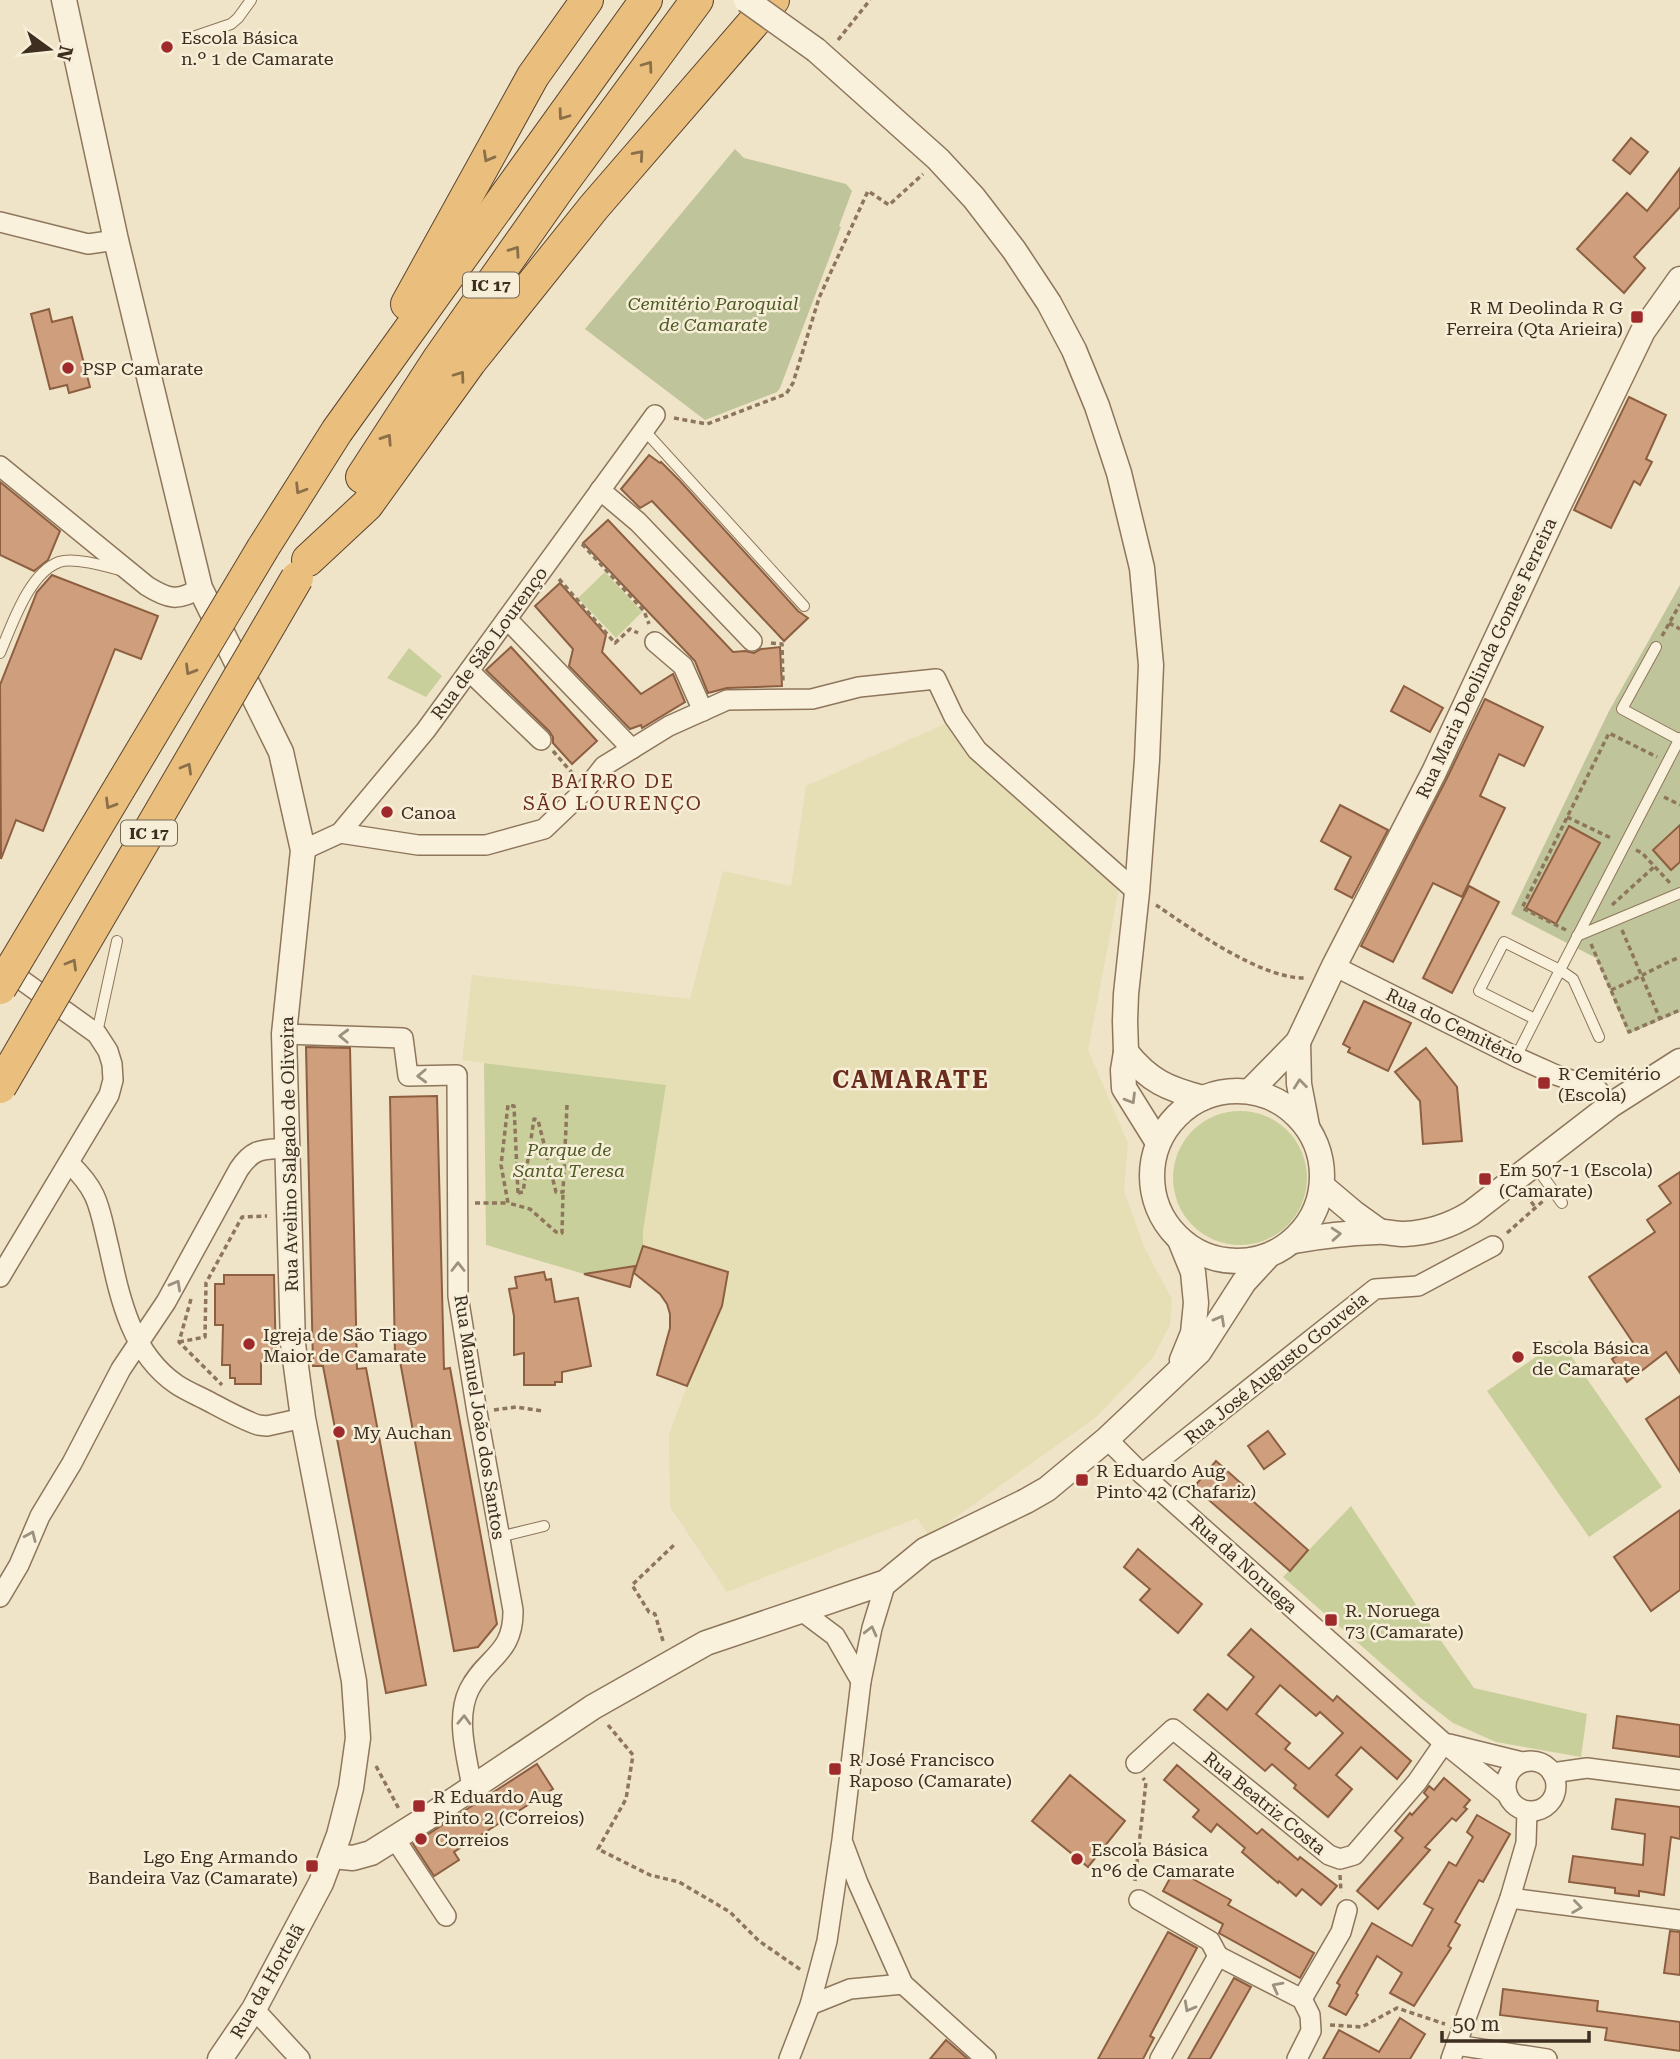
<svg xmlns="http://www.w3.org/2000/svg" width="1680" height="2059" font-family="'Roboto Serif',serif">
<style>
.farmland{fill:#e6deb5}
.green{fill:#c9cf9b}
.cemetery{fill:#bfc49a}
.building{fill:#cf9f7d;stroke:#8d5f41;stroke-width:2;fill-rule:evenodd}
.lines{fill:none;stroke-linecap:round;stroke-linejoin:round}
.service-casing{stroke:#8d765c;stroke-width:12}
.minor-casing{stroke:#8d765c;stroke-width:22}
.tertiary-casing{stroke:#8d765c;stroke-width:27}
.trunk-casing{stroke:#5b4430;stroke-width:34}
.path{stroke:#8d765c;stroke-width:3.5;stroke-dasharray:5 3.5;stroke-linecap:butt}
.service{stroke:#faf1dc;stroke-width:10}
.minor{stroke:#faf1dc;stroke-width:19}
.tertiary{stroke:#faf1dc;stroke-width:24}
.trunk{stroke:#eabe7c;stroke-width:32}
.tertiary-bridge-casing{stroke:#8d765c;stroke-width:27;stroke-linecap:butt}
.trunk-bridge-casing{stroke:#5b4430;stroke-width:34;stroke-linecap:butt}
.tertiary-bridge{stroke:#faf1dc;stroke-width:24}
.trunk-bridge{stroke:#eabe7c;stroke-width:32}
.oneway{stroke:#8b6f49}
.oneway2{stroke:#9c907e}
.poi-dot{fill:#9e2a2b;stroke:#f7eed8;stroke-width:2.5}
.labels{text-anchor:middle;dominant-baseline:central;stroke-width:5;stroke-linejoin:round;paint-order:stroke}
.shield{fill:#f7eed8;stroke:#756857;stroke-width:2}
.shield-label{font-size:16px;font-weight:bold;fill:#3d2e20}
.poi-label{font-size:18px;fill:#3d2e20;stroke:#f7eed8;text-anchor:start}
.park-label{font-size:18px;font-style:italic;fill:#4d5a26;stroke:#f7eed8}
.street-label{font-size:18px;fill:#3d2e20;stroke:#f7eed8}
.neighbourhood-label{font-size:19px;letter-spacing:2px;fill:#6b2e1e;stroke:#f7eed8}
.district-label{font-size:24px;font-weight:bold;letter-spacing:2px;fill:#6b2e1e;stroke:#f7eed8}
</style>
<rect width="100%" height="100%" fill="#f0e4c8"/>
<!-- farmland -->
<polygon class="farmland" points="947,723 1120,883 1088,1050 1128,1143 1124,1191 1145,1249 1172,1299 1170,1325 1152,1359 1094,1419 929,1536 917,1518 727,1592 670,1507 669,1435 687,1386 722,1306 727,1272 643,1246 643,1231 666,1085 462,1060 472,975 690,999 723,871 791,886 806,786"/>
<!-- green -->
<g class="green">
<polygon points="605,572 642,612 616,638 578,598"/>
<polygon points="409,648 442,676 426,697 387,678"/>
<polygon points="484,1063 666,1085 643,1231 643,1246 636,1265 584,1274 486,1245"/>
<circle cx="1240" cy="1178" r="67"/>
<polygon points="1560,1340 1662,1487 1589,1537 1487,1391"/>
<polygon points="1351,1506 1419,1609 1474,1688 1587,1714 1581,1757 1496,1742 1453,1723 1423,1700 1283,1577"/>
</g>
<!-- cemetery -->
<g class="cemetery">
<polygon points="735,149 744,158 846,184 852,191 839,226 841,227 780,388 777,392 705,420 585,329"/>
<polygon points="1680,585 1680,1012 1628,1034 1596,958 1511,914 1609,711"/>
</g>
<!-- building -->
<g class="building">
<polygon points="1631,138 1648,152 1630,174 1613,160"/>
<polygon points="1680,168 1680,207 1634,257 1645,268 1624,293 1577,249 1627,193 1647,211"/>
<polygon points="49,309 52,322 72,317 90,387 69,393 67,385 50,389 31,314"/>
<polygon points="1629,397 1666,415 1646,459 1652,462 1640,485 1634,481 1611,528 1574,510"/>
<polygon points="649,455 660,463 661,462 680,481 798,611 808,618 784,641 652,501 640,508 621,489"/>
<polygon points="0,482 60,531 48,560 34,571 0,555"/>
<polygon points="608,520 733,652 745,651 754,653 761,649 780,647 782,686 727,688 708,693 695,661 583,543"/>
<polygon points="52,575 158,616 141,659 115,649 43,831 16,820 1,859 0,685 37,592"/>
<polygon points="560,583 606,635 602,652 641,694 673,674 685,702 642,728 641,725 630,729 569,666 573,649 535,606"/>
<polygon points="511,647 597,741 572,764 553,743 553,737 549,731 486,670"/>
<polygon points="1404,686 1443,708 1430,732 1391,711"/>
<polygon points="1485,699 1543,727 1524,766 1499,754 1480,796 1505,808 1462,897 1433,883 1393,962 1361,946 1447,778"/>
<polygon points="1340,805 1388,830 1352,898 1335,889 1351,857 1321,841"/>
<polygon points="1680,825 1680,862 1671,870 1653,850"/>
<polygon points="1569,826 1600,843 1556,924 1526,908"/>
<polygon points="1469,886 1499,902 1452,993 1423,978"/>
<polygon points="1364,1001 1411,1023 1388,1071 1348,1052 1350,1048 1343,1044"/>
<polygon points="306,1047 350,1048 357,1369 366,1368 426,1685 386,1693 323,1366 313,1366"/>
<polygon points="1426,1048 1457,1087 1462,1141 1423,1144 1420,1101 1395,1072"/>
<polygon points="437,1096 444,1369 450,1368 497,1624 478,1647 454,1651 399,1356 395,1356 390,1097"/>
<polygon points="1680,1172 1680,1373 1666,1352 1627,1382 1612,1359 1634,1344 1589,1277 1655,1232 1647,1220 1671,1203 1659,1186"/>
<polygon points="643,1246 728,1272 722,1306 687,1386 657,1375 670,1328 670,1314 667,1304 660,1294 634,1273"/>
<polygon points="635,1266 630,1287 584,1274"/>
<polygon points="544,1272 546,1280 551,1279 555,1302 578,1298 591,1366 562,1372 562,1382 555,1382 555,1385 524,1385 524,1353 514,1355 514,1316 509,1289 517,1288 515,1277"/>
<polygon points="224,1275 274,1275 276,1363 261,1363 261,1384 235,1384 235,1378 230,1378 230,1365 222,1365 223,1325 215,1325 215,1284 224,1284"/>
<polygon points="1680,1396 1680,1472 1646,1419"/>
<polygon points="1268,1431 1285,1454 1264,1469 1248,1446"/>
<polygon points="1216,1461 1243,1485 1238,1488 1308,1550 1290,1571 1194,1487"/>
<polygon points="1680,1510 1680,1590 1651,1611 1614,1557"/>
<polygon points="1138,1549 1202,1604 1178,1633 1140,1600 1150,1589 1124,1567"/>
<path d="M1251 1629 1333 1701 1337 1696 1411 1761 1397 1779 1361 1747 1336 1775 1352 1789 1328 1817 1294 1788 1296 1785 1272 1764 1265 1771 1194 1710 1208 1694 1227 1710 1254 1677 1228 1655ZM1280 1685 1316 1716 1320 1712 1343 1733 1309 1769 1285 1749 1290 1743 1256 1714Z"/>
<polygon points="1617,1716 1680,1725 1680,1757 1613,1748"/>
<polygon points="537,1764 553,1789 454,1852 459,1860 434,1876 413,1844"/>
<polygon points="1177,1765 1257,1834 1262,1829 1298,1860 1300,1857 1337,1886 1321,1905 1302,1889 1296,1896 1279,1881 1278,1883 1242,1852 1245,1848 1217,1824 1211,1832 1193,1817 1199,1810 1164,1780"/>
<polygon points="1070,1775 1125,1821 1088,1867 1032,1821"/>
<polygon points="1444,1778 1470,1800 1464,1807 1467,1809 1456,1821 1452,1818 1425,1847 1430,1850 1378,1909 1357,1891 1403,1838 1395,1831 1410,1813 1412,1815 1428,1797 1424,1793 1429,1786 1434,1790"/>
<polygon points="1616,1799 1680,1807 1680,1839 1671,1837 1664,1895 1639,1891 1639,1896 1615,1893 1615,1888 1569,1882 1573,1856 1643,1865 1645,1834 1612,1829"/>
<polygon points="1477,1815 1510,1834 1483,1882 1479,1880 1455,1922 1460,1925 1448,1946 1451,1948 1414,2006 1390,1993 1402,1973 1377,1956 1356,1993 1358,1995 1346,2015 1329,2006 1340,1985 1337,1983 1372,1923 1412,1946 1433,1909 1424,1904 1449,1862 1456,1866 1473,1837 1467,1832"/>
<polygon points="1175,1869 1231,1900 1228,1905 1314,1953 1300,1978 1219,1933 1223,1924 1163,1891"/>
<polygon points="1670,1931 1680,1932 1680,1975 1664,1973"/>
<polygon points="1168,1932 1197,1948 1150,2036 1154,2038 1143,2059 1098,2059"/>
<polygon points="1234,1978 1251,1987 1210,2059 1188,2059"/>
<polygon points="1503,1989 1598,2001 1597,2011 1680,2022 1680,2051 1605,2040 1607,2028 1500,2015"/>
<polygon points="1400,2018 1425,2034 1410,2059 1323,2059 1339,2030 1379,2052"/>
<polygon points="946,2040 968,2059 930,2059"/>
</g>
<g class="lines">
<defs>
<g id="service">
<polyline points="190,38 231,24 238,18 251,0"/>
<polyline points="644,430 804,606"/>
<polyline points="1656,647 1622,709 1680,740"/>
<path d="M0 653C12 625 29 573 59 562 74 557 105 566 120 570"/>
<polyline points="1577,936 1680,893"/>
<polyline points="97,1033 117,941"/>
<polyline points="1599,1037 1573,979 1560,970 1680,738"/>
<polyline points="1516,1057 1560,970 1504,942 1479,991 1535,1019"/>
<polyline points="1534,1164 1562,1203"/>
<polyline points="499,1537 544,1526"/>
</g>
<g id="minor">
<polyline points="0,222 88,244 116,240"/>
<path d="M0 466 147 586C168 599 178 602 200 588"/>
<polyline points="600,490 638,522 752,641"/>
<polyline points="507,619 632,749"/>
<polyline points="655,642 683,666 703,711"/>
<polyline points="469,671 541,740"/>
<polyline points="340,833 418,845 486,845 544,829 586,789 604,766 669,726 727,700 812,699 859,687 936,679 954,717 977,750 1137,892"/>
<polyline points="303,850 340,833 426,730 655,415"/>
<polyline points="1334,966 1516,1057 1556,1075 1597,1089 1611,1105"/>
<path d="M284 1034 403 1038 408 1076 457 1075 458 1296 477 1412 513 1610C514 1655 485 1657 469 1690 455 1719 467 1757 472 1787"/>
<path d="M69 1163C100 1192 99 1208 109 1248 120 1298 131 1353 176 1384 186 1391 199 1396 210 1402 225 1410 241 1419 258 1425L267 1426 303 1418"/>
<polyline points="0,1277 109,1095 113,1080 112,1064 108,1051 97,1034 2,966"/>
<polyline points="1107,1439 1142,1474 1444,1743 1507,1794"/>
<polyline points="1142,1474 1375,1289 1418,1286 1493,1246"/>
<path d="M0 1597 19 1565 40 1516 72 1463 121 1369 166 1302 239 1169C254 1147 263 1150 287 1148"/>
<polyline points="803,1612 835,1636 861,1681"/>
<polyline points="1449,1744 1522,1762"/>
<circle cx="1531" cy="1786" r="25"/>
<polyline points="1136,1763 1173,1729 1329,1855 1340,1859 1354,1855 1417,1782 1444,1743"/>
<polyline points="1552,1773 1587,1768 1680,1780"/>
<polyline points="395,1839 446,1916"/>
<polyline points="843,1843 858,1883 903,1984 986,2059"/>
<polyline points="1510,1898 1680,1920"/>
<polyline points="1139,1900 1210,1941 1218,1956"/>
<polyline points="1218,1956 1302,1999 1310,2015 1311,2031 1297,2059"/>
<polyline points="1302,1999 1341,1932 1347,1910"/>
<polyline points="810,2005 850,1989 903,1984"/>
<polyline points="254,2009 300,2059"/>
<polyline points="1456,2045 1547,2059"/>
<polyline points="789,2059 810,2005 827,1941 842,1840 861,1681 872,1628 886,1582"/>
<polyline points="1160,2059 1218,1956"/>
<polyline points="1451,2059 1510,1898 1526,1843 1527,1811"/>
</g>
<g id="tertiary">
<polyline points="64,0 116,240 200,588 281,752 303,850 284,1034 293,1344 303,1418 354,1681 358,1738 351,1788 339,1835 321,1883 254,2009 220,2059"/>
<polyline points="816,50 938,159 974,198 1014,250 1049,303 1074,350 1097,406 1119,473 1142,568 1151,665 1147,760 1137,892 1126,994 1125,1021 1126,1052 1123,1070 1124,1088 1157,1141"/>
<polyline points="1298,1042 1299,1084 1307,1126"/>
<path d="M1126 1052C1149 1081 1168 1089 1203 1098"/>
<polyline points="1250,1091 1298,1042 1334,966 1434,772 1557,509 1643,331 1680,279"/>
<circle cx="1237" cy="1176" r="85"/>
<polyline points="1322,1186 1354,1213 1379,1231"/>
<polyline points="1180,1240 1193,1272 1196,1303 1193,1333 1182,1360"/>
<path d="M1294 1241C1321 1236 1348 1233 1376 1232 1385 1231 1394 1234 1404 1234 1429 1233 1450 1226 1471 1213L1611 1105 1680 1061"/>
<polyline points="332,1856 353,1858 371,1853 430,1816 593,1707 706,1643 886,1582 925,1550 1026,1501 1047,1489 1107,1439 1199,1352 1244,1282 1267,1257"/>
</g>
<g id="trunk">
<polyline points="407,304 533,76 587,0"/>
<polyline points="362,477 438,360 558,189 697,0"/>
<polyline points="263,548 337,431 646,0"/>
<polyline points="308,560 367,505 470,362 594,207 773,0"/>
</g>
</defs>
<!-- service casing -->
<use href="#service" class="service-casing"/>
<!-- minor casing -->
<use href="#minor" class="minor-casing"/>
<!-- tertiary casing -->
<use href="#tertiary" class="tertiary-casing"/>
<!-- trunk casing -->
<use href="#trunk" class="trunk-casing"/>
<!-- path -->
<g class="path">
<polyline points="838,40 870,0"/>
<polyline points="674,418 707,424 786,394 793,383 819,298 868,191 889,205 923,174"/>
<polyline points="582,544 644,611 649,624"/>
<polyline points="559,579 615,643 630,629 638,633"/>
<polyline points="1669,623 1680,629"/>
<polyline points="1662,636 1680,604"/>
<polyline points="771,643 782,644 783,682"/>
<polyline points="553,751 573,774"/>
<polyline points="1664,797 1680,805"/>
<polyline points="1567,817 1613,839"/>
<polyline points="1636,850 1642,853 1670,883"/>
<path d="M1156 905C1193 930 1260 978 1304 978"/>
<polyline points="1612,905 1655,866"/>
<polyline points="1566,930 1522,908 1609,733 1657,757"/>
<polyline points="1622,930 1660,1019"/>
<polyline points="1591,944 1629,1032 1680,1010"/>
<path d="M1611 990C1635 980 1656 967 1680 957"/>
<polyline points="518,1193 514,1106 508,1105 501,1165 508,1203 530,1209 556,1232 562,1233 563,1192"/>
<polyline points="518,1193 523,1192 534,1119 538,1120 556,1192 563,1192 567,1105"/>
<polyline points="1526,1195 1536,1208"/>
<polyline points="475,1203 508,1203"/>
<polyline points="1507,1233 1543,1201"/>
<polyline points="191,1299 179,1342 222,1385"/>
<polyline points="179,1342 205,1337 206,1283 242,1217 267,1216"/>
<polyline points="494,1410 516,1407 543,1411"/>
<polyline points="663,1641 655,1614 649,1612 632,1585 674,1545"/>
<polyline points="608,1725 633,1755 626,1799 598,1849 650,1875 679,1882 730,1912 759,1941 801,1970"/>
<polyline points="376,1766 399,1809"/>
<polyline points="1340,1875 1341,1892"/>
<polyline points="1135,1881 1146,1782 1143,1778"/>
<polyline points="1330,2025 1362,2027 1397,2008 1445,2024"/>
</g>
<!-- service -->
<use href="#service" class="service"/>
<!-- minor -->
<use href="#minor" class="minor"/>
<!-- tertiary -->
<use href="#tertiary" class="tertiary"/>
<!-- trunk -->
<use href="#trunk" class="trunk"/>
<defs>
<polyline id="tertiary-bridge" points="746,0 816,50"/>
<g id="trunk-bridge">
<polyline points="0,988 263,548"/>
<polyline points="0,1087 297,578"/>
</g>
</defs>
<!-- tertiary-bridge casing -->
<use href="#tertiary-bridge" class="tertiary-bridge-casing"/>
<!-- trunk-bridge casing -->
<use href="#trunk-bridge" class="trunk-bridge-casing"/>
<!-- tertiary-bridge -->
<use href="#tertiary-bridge" class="tertiary-bridge"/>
<!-- trunk-bridge -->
<use href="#trunk-bridge" class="trunk-bridge"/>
</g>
<!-- one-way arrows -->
<defs><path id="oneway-chevron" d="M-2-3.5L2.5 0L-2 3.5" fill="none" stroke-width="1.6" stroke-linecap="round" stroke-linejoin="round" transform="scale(1.75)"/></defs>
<g class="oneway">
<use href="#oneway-chevron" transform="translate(648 66) rotate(-54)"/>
<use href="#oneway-chevron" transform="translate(563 115) rotate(126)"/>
<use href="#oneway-chevron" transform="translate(639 155) rotate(-49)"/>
<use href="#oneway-chevron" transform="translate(488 157) rotate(119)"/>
<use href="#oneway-chevron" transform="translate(515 251) rotate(-55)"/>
<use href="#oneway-chevron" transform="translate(460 376) rotate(-54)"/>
<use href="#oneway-chevron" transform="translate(387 439) rotate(-57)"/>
<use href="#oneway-chevron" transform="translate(300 489) rotate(122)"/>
<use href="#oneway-chevron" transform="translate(190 670) rotate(121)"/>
<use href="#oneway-chevron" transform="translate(187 768) rotate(-60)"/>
<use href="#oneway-chevron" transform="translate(110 804) rotate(121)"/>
<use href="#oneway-chevron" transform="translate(72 964) rotate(-60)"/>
</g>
<g class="oneway2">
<use href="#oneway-chevron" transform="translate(344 1036) rotate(-178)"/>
<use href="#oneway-chevron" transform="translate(422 1076) rotate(178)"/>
<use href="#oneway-chevron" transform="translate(1300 1084) rotate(-96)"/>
<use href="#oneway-chevron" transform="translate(1131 1099) rotate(59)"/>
<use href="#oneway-chevron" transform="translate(1336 1234) rotate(-4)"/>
<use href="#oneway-chevron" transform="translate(458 1267) rotate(-90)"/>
<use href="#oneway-chevron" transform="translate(176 1285) rotate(-61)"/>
<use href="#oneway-chevron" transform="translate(1220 1320) rotate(-61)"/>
<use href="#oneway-chevron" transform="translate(31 1536) rotate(-66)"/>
<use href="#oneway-chevron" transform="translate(871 1631) rotate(-76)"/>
<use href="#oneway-chevron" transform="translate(464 1720) rotate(-88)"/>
<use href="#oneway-chevron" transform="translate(1577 1907) rotate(8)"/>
<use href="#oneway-chevron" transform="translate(1277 1987) rotate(-152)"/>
<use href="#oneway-chevron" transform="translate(1189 2007) rotate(119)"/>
</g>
<!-- markers -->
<g class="poi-dot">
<circle cx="167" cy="47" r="7"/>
<rect x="1630" y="310" width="14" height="14" rx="3.5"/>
<circle cx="68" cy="368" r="7"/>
<circle cx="387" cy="812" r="7"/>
<rect x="1537" y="1076" width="14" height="14" rx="3.5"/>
<rect x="1478" y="1172" width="14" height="14" rx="3.5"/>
<circle cx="249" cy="1344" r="7"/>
<circle cx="1518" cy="1357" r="7"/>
<circle cx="339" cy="1432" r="7"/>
<rect x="1075" y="1473" width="14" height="14" rx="3.5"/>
<rect x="1324" y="1613" width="14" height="14" rx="3.5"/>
<rect x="828" y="1762" width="14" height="14" rx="3.5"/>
<rect x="412" y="1799" width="14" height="14" rx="3.5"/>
<circle cx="421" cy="1839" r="7"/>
<circle cx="1077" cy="1859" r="7"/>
<rect x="305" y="1859" width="14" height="14" rx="3.5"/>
</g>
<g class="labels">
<!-- shield labels -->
<g class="shield">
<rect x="463" y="272.5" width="56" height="25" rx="5"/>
<rect x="121" y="820.5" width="56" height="25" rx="5"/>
</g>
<g class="shield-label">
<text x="491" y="285">IC 17</text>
<text x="149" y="833">IC 17</text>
</g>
<!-- poi labels -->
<g class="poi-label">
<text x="181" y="37">Escola Básica<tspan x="181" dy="21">n.º 1 de Camarate</tspan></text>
<text x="1623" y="307" text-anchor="end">R M Deolinda R G<tspan x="1623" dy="21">Ferreira (Qta Arieira)</tspan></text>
<text x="82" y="368">PSP Camarate</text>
<text x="401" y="812">Canoa</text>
<text x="1558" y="1073">R Cemitério<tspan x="1558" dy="21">(Escola)</tspan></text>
<text x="1499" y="1169">Em 507-1 (Escola)<tspan x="1499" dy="21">(Camarate)</tspan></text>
<text x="263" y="1334">Igreja de São Tiago<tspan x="263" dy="21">Maior de Camarate</tspan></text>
<text x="1532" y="1347">Escola Básica<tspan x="1532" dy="21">de Camarate</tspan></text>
<text x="353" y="1432">My Auchan</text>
<text x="1096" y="1470">R Eduardo Aug<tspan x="1096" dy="21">Pinto 42 (Chafariz)</tspan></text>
<text x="1345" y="1610">R. Noruega<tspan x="1345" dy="21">73 (Camarate)</tspan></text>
<text x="849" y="1759">R José Francisco<tspan x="849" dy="21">Raposo (Camarate)</tspan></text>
<text x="433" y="1796">R Eduardo Aug<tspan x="433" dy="21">Pinto 2 (Correios)</tspan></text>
<text x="435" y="1839">Correios</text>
<text x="1091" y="1849">Escola Básica<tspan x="1091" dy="21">nº6 de Camarate</tspan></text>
<text x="298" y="1856" text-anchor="end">Lgo Eng Armando<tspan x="298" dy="21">Bandeira Vaz (Camarate)</tspan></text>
</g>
<!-- park labels -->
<g class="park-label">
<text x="713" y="303">Cemitério Paroquial<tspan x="713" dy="21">de Camarate</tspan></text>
<text x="569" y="1149">Parque de<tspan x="569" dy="21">Santa Teresa</tspan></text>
</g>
<!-- street labels -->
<g class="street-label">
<text transform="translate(489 643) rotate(-54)">Rua de São Lourenço</text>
<text transform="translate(1486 658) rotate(-65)">Rua Maria Deolinda Gomes Ferreira</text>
<text transform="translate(1455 1026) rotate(26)">Rua do Cemitério</text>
<text transform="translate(289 1154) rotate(-91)">Rua Avelino Salgado de Oliveira</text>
<text transform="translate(1276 1368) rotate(-39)">Rua José Augusto Gouveia</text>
<text transform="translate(480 1417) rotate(81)">Rua Manuel João dos Santos</text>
<text transform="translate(1244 1564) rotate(42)">Rua da Noruega</text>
<text transform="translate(1265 1803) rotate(39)">Rua Beatriz Costa</text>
<text transform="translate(267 1981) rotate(-60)">Rua da Hortelã</text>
</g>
<!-- neighbourhood labels -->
<g class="neighbourhood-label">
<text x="613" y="781">BAIRRO DE<tspan x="613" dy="22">SÃO LOURENÇO</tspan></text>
</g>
<!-- district labels -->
<g class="district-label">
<text x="911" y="1080">CAMARATE</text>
</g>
</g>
<!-- north arrow -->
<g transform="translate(49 49) rotate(105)" stroke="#f7eed8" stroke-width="5" paint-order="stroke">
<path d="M0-5L12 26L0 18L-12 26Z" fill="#3d2e20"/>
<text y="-10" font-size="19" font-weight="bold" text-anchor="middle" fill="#3d2e20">N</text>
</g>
<!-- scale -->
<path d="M1442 2031v10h147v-10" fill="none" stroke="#3d2e20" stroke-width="3.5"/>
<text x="1452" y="2031" font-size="21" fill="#3d2e20" stroke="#f7eed8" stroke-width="5" paint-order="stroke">50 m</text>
</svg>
